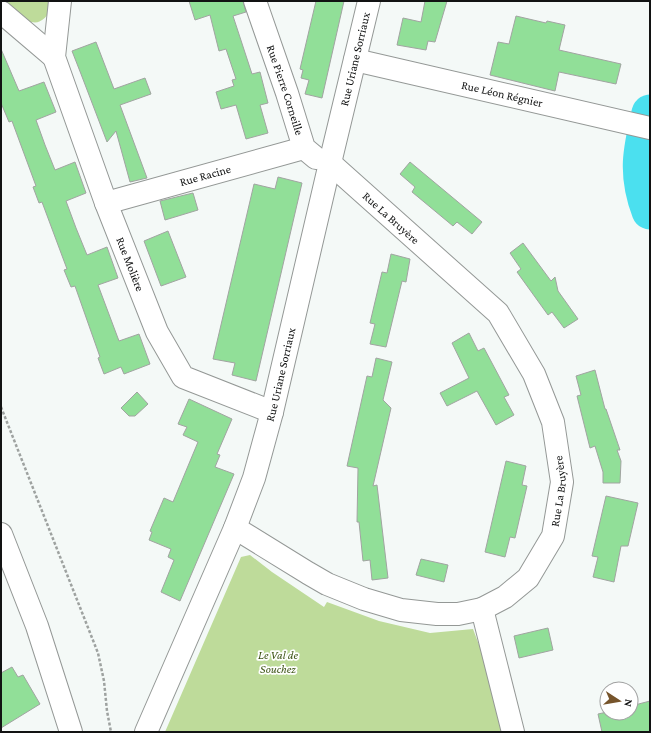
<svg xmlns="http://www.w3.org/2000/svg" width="651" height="733" font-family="'Crimson Pro',serif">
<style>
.green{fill:#bedb9a}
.water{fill:#4be0ef}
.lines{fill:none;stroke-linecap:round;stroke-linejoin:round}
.river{stroke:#4be0ef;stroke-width:37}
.building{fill:#91df98;stroke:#a1a4a1}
.minor-casing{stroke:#949896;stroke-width:24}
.tertiary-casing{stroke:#949896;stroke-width:24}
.path{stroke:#9ea2a0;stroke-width:2.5;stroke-dasharray:3 2;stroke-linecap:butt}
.minor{stroke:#fff;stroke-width:22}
.tertiary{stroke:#fff;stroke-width:22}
.labels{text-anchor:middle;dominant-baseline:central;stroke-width:3.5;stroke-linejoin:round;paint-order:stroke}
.street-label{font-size:12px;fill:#121313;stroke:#fff}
.park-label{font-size:12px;font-style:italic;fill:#3e5516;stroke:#fff}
</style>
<rect width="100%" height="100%" fill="#f4f9f7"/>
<!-- green -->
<g class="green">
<path d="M3 1H55C39 38 25 20 3 1Z"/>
<polygon points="250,555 272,572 324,607 327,602 379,621 430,633 473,629 484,658 502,732 165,732 241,557"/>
</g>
<!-- water -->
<polygon class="water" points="635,145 650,148 647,165 647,178 650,190 650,228 636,195 632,164"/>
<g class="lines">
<!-- river -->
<path class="river" d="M650 113C641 151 636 174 650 211"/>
</g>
<!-- building -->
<g class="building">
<polygon points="189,1 243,1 246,12 233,16 252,74 260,72 268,103 260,105 268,133 246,139 236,105 221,109 216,92 234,86 232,80 236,79 226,49 219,51 210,15 195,20"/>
<polygon points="316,1 344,1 322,98 305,94 309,80 301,78 303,70 300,69"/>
<polygon points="425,1 447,1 435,42 428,41 426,50 397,45 403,18 421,22"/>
<polygon points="516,16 546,23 547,21 565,25 559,50 621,64 616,84 559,72 555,91 490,75 498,42 509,44"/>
<polygon points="96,42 114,89 145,78 151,94 120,105 147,178 130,182 116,131 107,142 81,74 72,51"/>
<polygon points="1,49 19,91 44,82 56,112 36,120 45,145 55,170 75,162 86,193 66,201 76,228 87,255 107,247 118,278 98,285 119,341 139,334 150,364 124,374 121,367 104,374 98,358 100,357 75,286 71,287 64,270 67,269 42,202 39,203 33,187 36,186 12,121 9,122 1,103"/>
<polygon points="410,162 482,222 472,234 457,222 453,226 412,192 415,187 400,174"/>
<polygon points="278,177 302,183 256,381 232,375 235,363 213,359 254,184 275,189"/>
<polygon points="193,193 198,210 165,220 160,201"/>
<polygon points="168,231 186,277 161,286 144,241"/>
<polygon points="523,243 551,281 555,277 558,291 578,319 564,328 552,312 548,315 517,272 521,269 510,253"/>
<polygon points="391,254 410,259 406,282 402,281 386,347 370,344 375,324 370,323 382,272 387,273"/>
<polygon points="469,333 478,351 484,348 509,395 504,397 514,415 496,425 477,391 447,406 440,393 469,378 452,343"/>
<polygon points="376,358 392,362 383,400 391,408 373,486 377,485 388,578 372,580 370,560 363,561 359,522 357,522 358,468 347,466 367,376 372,377"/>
<polygon points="595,370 605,409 606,409 620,450 617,450 621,461 620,483 603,483 603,472 595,446 590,448 577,396 581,395 576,376"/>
<polygon points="137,392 148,404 135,416 129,416 121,408"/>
<polygon points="189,399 232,419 217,454 220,455 215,467 234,474 180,601 161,592 174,560 168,557 171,549 149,540 152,532 150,531 164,498 173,502 198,442 183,435 187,427 178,424"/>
<polygon points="506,461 526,466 522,485 527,486 515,538 510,537 505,557 485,552"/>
<polygon points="606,496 638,503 628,546 621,546 614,582 593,577 598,557 592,556"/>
<polygon points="421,559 448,565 444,582 416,575"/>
<polygon points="548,628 553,650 519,658 514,636"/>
<polygon points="12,667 18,677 23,675 40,704 1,728 1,673"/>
<polygon points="650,701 650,732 602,732 598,714 607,712 631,713 631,706"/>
</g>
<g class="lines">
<defs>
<g id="minor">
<path id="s1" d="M60 1 54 57 106 203 157 332 183 377 272 412"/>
<path id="s2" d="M255 1 287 93 304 148 316 158"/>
<polyline points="1,12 54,57"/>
<path id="s3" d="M355 60 650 128"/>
<path id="s4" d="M106 203 304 148"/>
<path id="s5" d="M235 528 308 573 327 584 364 599 401 610 437 614H458L482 609 505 597 528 578 553 536 562 482 553 422 534 374 498 313 330 163"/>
<polyline points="1,534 37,626 71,732"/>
<polyline points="482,609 513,732"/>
</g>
<g id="tertiary">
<path id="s6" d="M146 732 235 528 254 478 272 412 330 163 369 1"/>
</g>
</defs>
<!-- minor casing -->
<use href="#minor" class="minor-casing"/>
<!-- tertiary casing -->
<use href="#tertiary" class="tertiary-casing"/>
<!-- path -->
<polyline class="path" points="1,407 98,653 104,681 107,711 111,732"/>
<!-- minor -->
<use href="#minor" class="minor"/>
<!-- tertiary -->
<use href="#tertiary" class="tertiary"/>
</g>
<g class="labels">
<!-- street labels -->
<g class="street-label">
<text stroke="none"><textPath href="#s6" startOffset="707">Rue Uriane Sorriaux</textPath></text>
<text stroke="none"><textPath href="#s2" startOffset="94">Rue Pierre Corneille</textPath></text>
<text stroke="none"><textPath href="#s3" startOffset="151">Rue Léon Régnier</textPath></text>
<text stroke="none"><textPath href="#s4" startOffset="103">Rue Racine</textPath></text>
<text transform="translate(391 218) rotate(42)">Rue La Bruyère</text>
<text stroke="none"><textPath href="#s1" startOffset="277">Rue Molière</textPath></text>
<text stroke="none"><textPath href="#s6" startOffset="383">Rue Uriane Sorriaux</textPath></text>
<text stroke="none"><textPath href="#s5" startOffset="418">Rue La Bruyère</textPath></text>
</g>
<!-- park labels -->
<g class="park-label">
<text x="278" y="655">Le Val de<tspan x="278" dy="14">Souchez</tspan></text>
</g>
</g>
<!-- border -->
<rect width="651" height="733" fill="none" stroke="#121313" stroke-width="4"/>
<!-- north arrow -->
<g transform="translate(619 701) rotate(102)"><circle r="19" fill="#ffffff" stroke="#a0a1a1"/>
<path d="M0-3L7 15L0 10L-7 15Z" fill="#76542b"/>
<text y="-6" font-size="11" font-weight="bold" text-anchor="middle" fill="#121313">N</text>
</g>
</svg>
